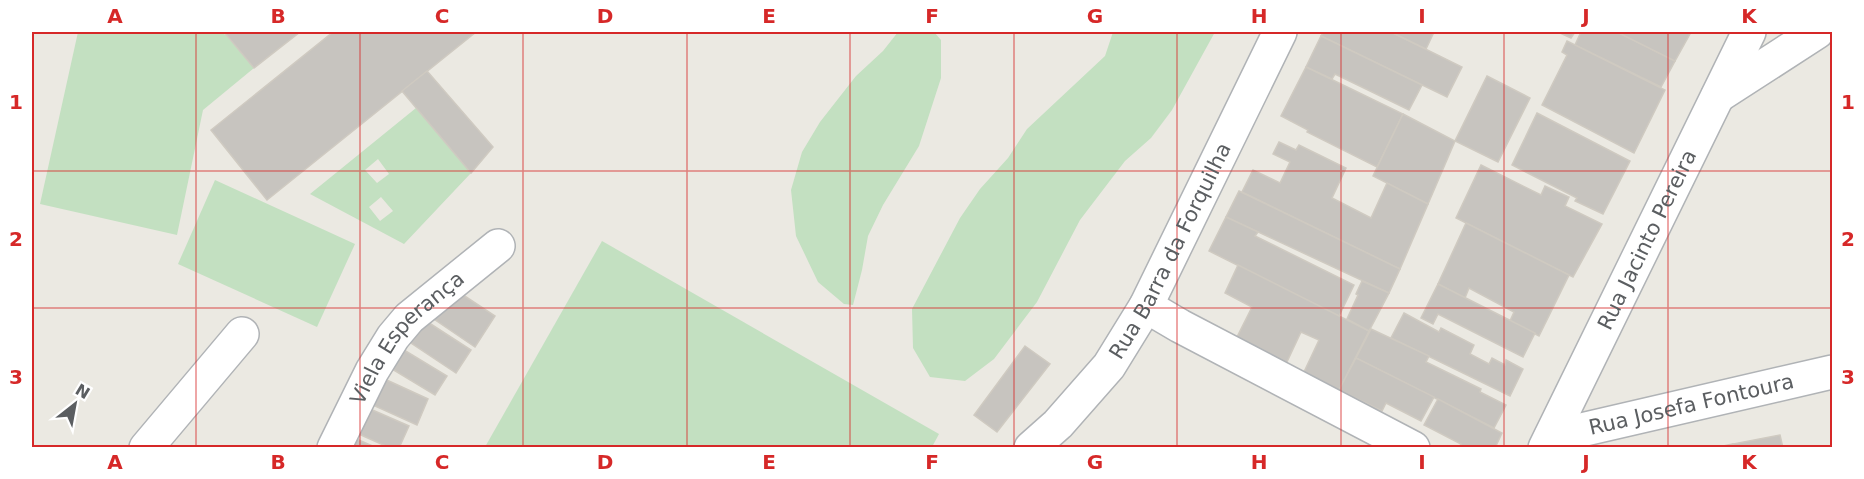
<svg xmlns="http://www.w3.org/2000/svg" width="1864" height="479" font-family="'DejaVu Sans',sans-serif">
<style>
.green{fill:#c3e0c1;fill-rule:evenodd}
.building{fill:#c7c4bf;stroke:#cfcac1;stroke-width:1.5}
.lines{fill:none;stroke-linecap:round;stroke-linejoin:round}
.minor-casing{stroke:#b0b3b6;stroke-width:36}
.minor{stroke:#fff;stroke-width:33}
.grid{fill:none;stroke:#d62828;stroke-width:1.5;stroke-opacity:0.55}
.labels{text-anchor:middle;dominant-baseline:central;stroke-width:4.5;stroke-linejoin:round;paint-order:stroke}
.street-label{font-size:21px;fill:#5b5e61;stroke:#fff}
.neatline{fill:none;stroke:#d62828;stroke-width:2}
.grid-label{font-size:20px;text-anchor:middle;font-weight:bold;fill:#d62828}
</style>
<rect width="100%" height="100%" fill="#ebe9e2"/>
<!-- green -->
<g class="green">
<polygon points="78,32 220,32 226,35 254,68 203,110 177,235 40,204"/>
<polygon points="898,32 934,32 941,40 941,78 919,146 883,205 868,236 862,270 853,305 844,304 818,282 796,236 791,190 802,152 820,122 856,76 883,51"/>
<polygon points="1113,32 1215,32 1172,110 1151,138 1125,161 1080,220 1037,302 994,359 965,381 930,377 913,348 912,309 960,218 980,189 1008,158 1027,129 1105,56"/>
<path d="M416 108 471 173 404 244 310 194ZM378 159 389 174 377 183 365 170ZM381 197 393 211 380 221 369 207Z"/>
<polygon points="215,180 355,244 317,327 178,264"/>
<polygon points="602,241 939,434 932,447 485,447"/>
</g>
<!-- building -->
<g class="building">
<polygon points="224,32 300,32 254,68"/>
<polygon points="333,32 476,32 267,200 211,130"/>
<polygon points="1324,32 1391,32 1462,67 1447,97 1321,36"/>
<polygon points="1391,32 1434,32 1426,49"/>
<polygon points="1558,32 1575,32 1571,38"/>
<polygon points="1581,32 1617,32 1675,61 1661,87 1575,45"/>
<polygon points="1617,32 1685,32 1690,34 1675,61"/>
<polygon points="1321,36 1422,85 1409,110 1335,74 1332,79 1306,67"/>
<polygon points="1567,41 1665,90 1634,153 1542,105 1567,55 1562,52"/>
<polygon points="1306,67 1403,114 1377,167 1307,132 1308,130 1281,116"/>
<polygon points="427,71 493,147 471,173 402,91"/>
<polygon points="1487,76 1530,98 1498,162 1455,141"/>
<polygon points="1537,113 1630,161 1603,214 1575,201 1577,198 1512,165"/>
<polygon points="1403,114 1455,141 1428,204 1373,176"/>
<polygon points="1279,142 1296,150 1299,145 1346,168 1332,198 1371,218 1387,183 1428,204 1400,269 1242,192 1253,170 1280,183 1290,162 1273,154"/>
<polygon points="1481,165 1541,195 1545,186 1569,197 1565,206 1602,224 1573,277 1456,218"/>
<polygon points="1239,191 1400,269 1389,293 1226,217"/>
<polygon points="1226,217 1258,232 1255,236 1354,285 1339,316 1209,251"/>
<polygon points="1466,223 1569,275 1539,336 1510,321 1514,312 1469,288 1465,298 1438,284"/>
<polygon points="1238,265 1369,331 1339,390 1304,372 1319,340 1301,332 1286,364 1236,339 1252,307 1225,293"/>
<polygon points="1362,281 1389,293 1369,331 1347,319 1358,295 1356,294"/>
<polygon points="1438,284 1535,333 1523,357 1438,314 1433,324 1421,318"/>
<polygon points="451,287 495,316 475,347 431,317"/>
<polygon points="1404,313 1439,332 1441,328 1474,345 1470,354 1489,364 1492,358 1505,365 1506,360 1523,369 1510,396 1391,338"/>
<polygon points="423,319 471,350 456,373 408,341"/>
<polygon points="1371,329 1429,356 1426,362 1481,389 1480,392 1506,405 1494,428 1356,358"/>
<polygon points="1025,346 1050,364 997,432 974,415"/>
<polygon points="399,347 447,376 435,395 387,366"/>
<polygon points="1356,358 1434,397 1421,421 1386,403 1382,411 1339,390"/>
<polygon points="378,376 428,399 417,425 366,402"/>
<polygon points="1438,399 1502,433 1495,448 1459,448 1461,444 1424,425"/>
<polygon points="361,405 409,426 399,448 390,448 350,430"/>
<polygon points="345,434 377,448 339,448"/>
<polygon points="1780,435 1783,448 1734,448 1733,444"/>
<polygon points="1733,444 1734,448 1714,448"/>
</g>
<g class="lines">
<defs>
<g id="minor">
<polyline points="1718,96 1817,32"/>
<polyline points="1146,306 1180,326 1413,448"/>
<path id="s1" d="M1551 437 1832 372"/>
<polyline points="146,448 242,334"/>
<path id="s2" d="M334 448 372 371 393 337 409 318 498 246"/>
<path id="s3" d="M1031 448 1058 424 1109 366 1146 306 1280 32"/>
<path id="s4" d="M1545 448 1749 32"/>
</g>
</defs>
<!-- minor casing -->
<use href="#minor" class="minor-casing"/>
<!-- minor -->
<use href="#minor" class="minor"/>
</g>
<!-- grid -->
<path class="grid" d="M196 32V448M360 32V448M523 32V448M687 32V448M850 32V448M1014 32V448M1177 32V448M1341 32V448M1504 32V448M1668 32V448M32 171H1832M32 308H1832"/>
<g class="labels">
<!-- street labels -->
<g class="street-label">
<text stroke="none"><textPath href="#s4" startOffset="232">Rua Jacinto Pereira</textPath></text>
<text stroke="none"><textPath href="#s3" startOffset="244">Rua Barra da Forquilha</textPath></text>
<text stroke="none"><textPath href="#s2" startOffset="134">Viela Esperança</textPath></text>
<text stroke="none"><textPath href="#s1" startOffset="144">Rua Josefa Fontoura</textPath></text>
</g>
</g>
<!-- border -->
<rect width="1864" height="479" fill="none" stroke="#ffffff" stroke-width="66"/>
<!-- north arrow -->
<g transform="translate(75 404) rotate(31)" stroke="#ffffff" stroke-width="4.5" paint-order="stroke">
<path d="M0-4.5L10 22L0 15L-10 22Z" fill="#5b5e61"/>
<text y="-9" font-size="16" font-weight="bold" text-anchor="middle" fill="#5b5e61">N</text>
</g>
<rect x="33" y="33" width="1798" height="413" class="neatline"/>
<g class="grid-label">
<text x="115" y="23">A</text>
<text x="278" y="23">B</text>
<text x="442" y="23">C</text>
<text x="605" y="23">D</text>
<text x="769" y="23">E</text>
<text x="932" y="23">F</text>
<text x="1095" y="23">G</text>
<text x="1259" y="23">H</text>
<text x="1422" y="23">I</text>
<text x="1586" y="23">J</text>
<text x="1749" y="23">K</text>
<text x="16" y="109">1</text>
<text x="1848" y="109">1</text>
<text x="16" y="246">2</text>
<text x="1848" y="246">2</text>
<text x="16" y="384">3</text>
<text x="1848" y="384">3</text>
<text x="115" y="469">A</text>
<text x="278" y="469">B</text>
<text x="442" y="469">C</text>
<text x="605" y="469">D</text>
<text x="769" y="469">E</text>
<text x="932" y="469">F</text>
<text x="1095" y="469">G</text>
<text x="1259" y="469">H</text>
<text x="1422" y="469">I</text>
<text x="1586" y="469">J</text>
<text x="1749" y="469">K</text>
</g>
</svg>
